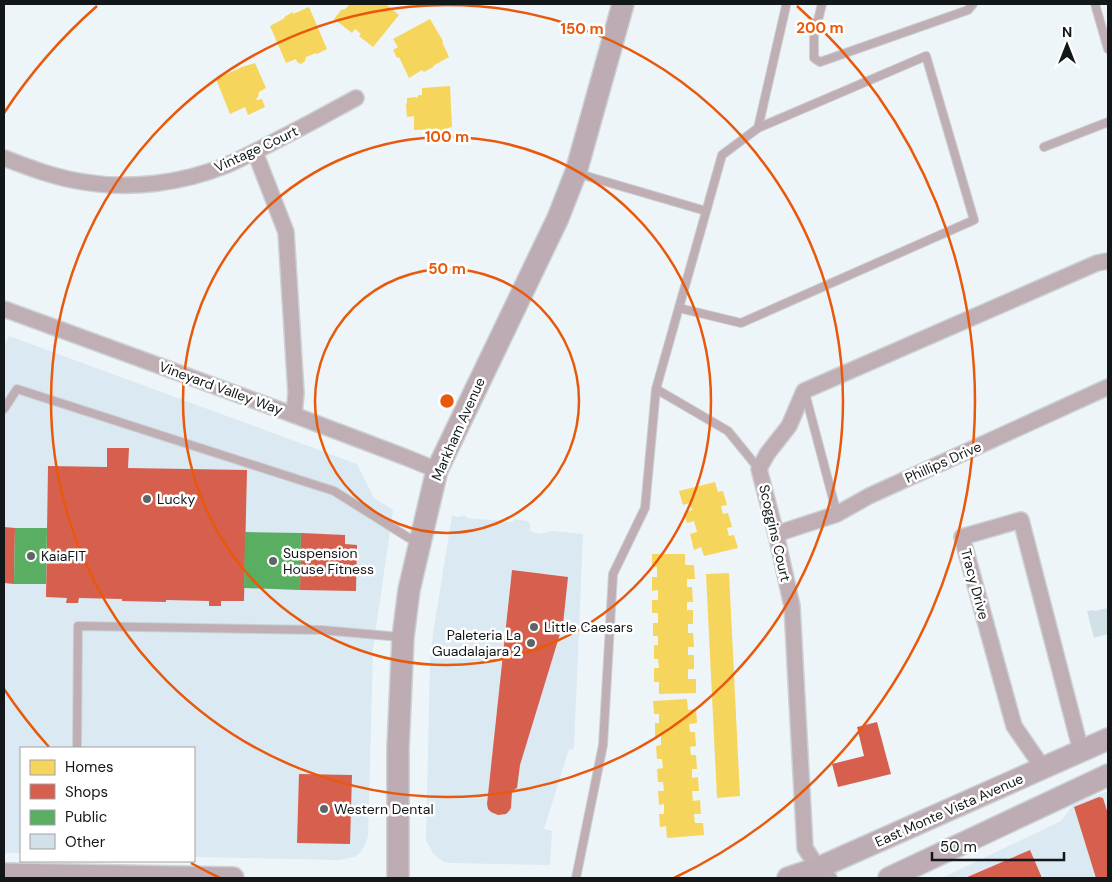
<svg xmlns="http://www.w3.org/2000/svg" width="1112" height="882" font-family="'DM Sans',sans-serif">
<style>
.built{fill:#dbe9f2}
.homes{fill:#f6d55c}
.shops{fill:#d6604d}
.public{fill:#5aae61}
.building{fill:#d2e0e8}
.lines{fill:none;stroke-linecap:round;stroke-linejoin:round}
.lane-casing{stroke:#cbd1d4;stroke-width:10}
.street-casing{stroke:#cbd1d4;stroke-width:18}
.secondary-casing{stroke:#cbd1d4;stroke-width:24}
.lane{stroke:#c0aeb5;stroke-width:8}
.street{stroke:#c0aeb5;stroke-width:15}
.secondary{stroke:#bdacb4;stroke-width:21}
.ring{fill:none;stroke:#e8590c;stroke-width:2.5}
.poi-dot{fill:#5f6567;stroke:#fff;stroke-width:2}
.labels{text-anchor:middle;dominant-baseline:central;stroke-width:5;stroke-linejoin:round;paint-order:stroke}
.street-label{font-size:14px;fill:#121719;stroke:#fff}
.poi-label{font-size:14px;fill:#121719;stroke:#fff;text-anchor:start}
.centre{fill:#e8590c;stroke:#fff;stroke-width:2.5}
.ring-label{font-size:15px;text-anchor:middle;font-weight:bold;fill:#e8590c;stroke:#fff;stroke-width:5;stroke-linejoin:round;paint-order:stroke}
</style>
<rect width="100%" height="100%" fill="#edf5f9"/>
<!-- built -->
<g class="built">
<polygon points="9,336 357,464 374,498 393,510 373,649 368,836 364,847 360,853 354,857 339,860 194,857 194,748 21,748 21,853 4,853 4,345"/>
<polygon points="452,516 460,517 461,516 466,516 467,518 512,522 515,519 527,521 530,524 530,531 539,534 551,531 583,534 574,747 573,750 569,749 544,829 552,831 550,865 452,863 444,862 438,858 433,853 426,841 430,662 433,633"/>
<polygon points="1108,791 1108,878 942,878 1061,821 1073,805"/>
</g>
<!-- homes -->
<g class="homes">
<polygon points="350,4 386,4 399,15 373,47 359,36 361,34 355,29 352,33 347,29 334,19 342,9 344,10"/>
<polygon points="309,7 327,49 317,54 316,53 306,57 305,61 301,64 297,62 296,59 286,63 270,26 285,18 284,17 293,12 293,14"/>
<polygon points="430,19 443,41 442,42 449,57 433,66 433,67 424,72 422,70 409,78 399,57 397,58 393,50 398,47 393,39"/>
<polygon points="255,63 266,88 259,92 258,97 256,99 257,100 262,99 265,107 248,115 245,107 230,114 216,79 242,67"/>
<polygon points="450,86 452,127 448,128 448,131 440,131 439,129 414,130 414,116 407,117 406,104 407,103 407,98 416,97 417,98 419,95 422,95 422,88"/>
<polygon points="715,482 718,492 723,491 727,505 721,506 723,514 728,513 732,527 727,528 729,536 734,535 738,548 704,556 701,547 694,550 690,534 697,532 694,521 687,523 684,513 692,510 690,503 683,505 679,491"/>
<polygon points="652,554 685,554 685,565 694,565 695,579 687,579 687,587 692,587 693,602 687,602 687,610 693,610 693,624 688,624 688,633 693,633 694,647 688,647 688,655 694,655 694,669 688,669 688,679 696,679 696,693 659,694 659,682 654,682 654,668 659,668 658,659 654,659 654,645 658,645 658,636 653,636 653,623 658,623 658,613 652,613 652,600 658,600 658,590 652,591 652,577 657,577 657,567 652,567"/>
<polygon points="729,573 740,796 717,798 706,574"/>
<polygon points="687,699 688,710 696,709 697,723 689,724 690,732 695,732 696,746 690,747 691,755 696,755 697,769 692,769 692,778 698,777 699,791 692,791 693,801 700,800 701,814 694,814 695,823 703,823 704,835 667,838 666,826 660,827 659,814 664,814 664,804 659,805 658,791 664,791 663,782 658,782 657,769 663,768 662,759 657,759 656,746 661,745 661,736 655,737 655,723 659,723 659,714 654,714 653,701"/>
</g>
<!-- shops -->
<g class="shops">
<polygon points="107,448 129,448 128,468 247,470 244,601 221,601 221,606 209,606 209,601 166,600 166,602 122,601 122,599 79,598 78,603 66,603 67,598 46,597 48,466 107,467"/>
<polygon points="4,527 15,528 14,584 4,583"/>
<polygon points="301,533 345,535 345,544 357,545 356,591 300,590"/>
<polygon points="512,570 568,577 563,624 520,765 517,788 512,791 511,808 509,811 506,814 498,815 491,812 488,809 487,804"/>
<polygon points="877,722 891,774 838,787 832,764 864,756 857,727"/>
<polygon points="299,774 352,775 350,844 297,843"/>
<polygon points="1099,797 1103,798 1108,814 1108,878 1096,878 1074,807"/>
<polygon points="1030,850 1042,878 965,878"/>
</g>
<!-- public -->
<g class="public">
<polygon points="15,528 47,528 46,584 14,584"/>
<polygon points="245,532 301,533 300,590 244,588"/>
</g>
<!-- building -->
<polygon class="building" points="1108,608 1108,634 1094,638 1087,611 1093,610 1094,611"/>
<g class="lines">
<defs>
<g id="lane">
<polyline points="822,4 814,36 814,58 820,62 968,10 973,4"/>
<polyline points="1095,4 1108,49"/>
<polyline points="1044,147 1108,122"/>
<polyline points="576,173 706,211"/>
<polyline points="679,308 741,323 974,220 926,56 758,128"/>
<polyline points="656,389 722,155 758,128 786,6"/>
<polyline points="805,393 837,514"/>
<polyline points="4,409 17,389 334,491 417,543"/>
<polyline points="77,748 78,626 322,630 400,637"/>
<polyline points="576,878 603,745 613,574 645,508 656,389 728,431 759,469"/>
</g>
<g id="street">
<polyline points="255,152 286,232 296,393 294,415"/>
<path d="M4 158C30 168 56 178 84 182 131 190 183 183 227 165 247 156 266 146 285 136 309 124 332 111 356 98"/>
<polyline points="4,309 294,415 405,457 437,470"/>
<polyline points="776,534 837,514 869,496 1108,387"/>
<polyline points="1043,768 1014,726 962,537 1021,520 1081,751"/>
<polyline points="829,878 818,868 805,848 792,606 776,534 759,469 767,454 789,426 804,391 1097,263 1108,261"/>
</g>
<g id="secondary">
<polyline points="4,874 233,878"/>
<polyline points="398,878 398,748 403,637 409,590 437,470 558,218 576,172 623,4"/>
<polyline points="788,878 818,868 1108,739"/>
<polyline points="889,878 1108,775"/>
</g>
</defs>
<!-- lane casing -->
<use href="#lane" class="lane-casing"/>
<!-- street casing -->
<use href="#street" class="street-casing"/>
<!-- secondary casing -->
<use href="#secondary" class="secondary-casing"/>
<!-- lane -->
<use href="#lane" class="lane"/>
<!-- street -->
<use href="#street" class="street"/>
<!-- secondary -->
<use href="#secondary" class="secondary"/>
</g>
<!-- distance rings -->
<g class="ring">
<circle cx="447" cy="401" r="132"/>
<circle cx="447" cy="401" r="264"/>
<circle cx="447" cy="401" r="396"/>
<path d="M220 878A528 528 0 0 1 191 863M49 747A528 528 0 0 1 4 689M4 113A528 528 0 0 1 97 6M797 6A528 528 0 0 1 674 878"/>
</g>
<!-- markers -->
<g class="poi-dot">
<circle cx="147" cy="499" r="5"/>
<circle cx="31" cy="556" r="5"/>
<circle cx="273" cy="561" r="5"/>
<circle cx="534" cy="627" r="5"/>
<circle cx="531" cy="643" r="5"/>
<circle cx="324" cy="809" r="5"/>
</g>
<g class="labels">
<!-- street labels -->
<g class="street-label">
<text transform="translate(256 149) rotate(-25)">Vintage Court</text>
<text transform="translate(221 388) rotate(20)">Vineyard Valley Way</text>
<text transform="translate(458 429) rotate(-66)">Markham Avenue</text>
<text transform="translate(943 462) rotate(-24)">Phillips Drive</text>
<text transform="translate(775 533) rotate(77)">Scoggins Court</text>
<text transform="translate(975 584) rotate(75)">Tracy Drive</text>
<text transform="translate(949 810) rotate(-24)">East Monte Vista Avenue</text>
</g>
<!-- poi labels -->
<g class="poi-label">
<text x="157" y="499">Lucky</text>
<text x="283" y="553">Suspension<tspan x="283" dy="16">House Fitness</tspan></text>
<text x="41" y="556">KaiaFIT</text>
<text x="544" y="627">Little Caesars</text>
<text x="521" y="635" text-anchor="end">Paleteria La<tspan x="521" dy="16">Guadalajara 2</tspan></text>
<text x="334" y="809">Western Dental</text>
</g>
</g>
<circle cx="447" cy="401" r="8" class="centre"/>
<g class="ring-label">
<text x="820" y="33">200 m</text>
<text x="582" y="34">150 m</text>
<text x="447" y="142">100 m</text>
<text x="447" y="274">50 m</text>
</g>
<!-- border -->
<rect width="1112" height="882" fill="none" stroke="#121719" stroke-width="10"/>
<!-- legend -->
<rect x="20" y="747" width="175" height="115" fill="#ffffff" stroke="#a0a2a3"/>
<rect x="30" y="760" width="25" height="15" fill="#f6d55c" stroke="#a0a2a3"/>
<text x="65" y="772" font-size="15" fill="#121719">Homes</text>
<rect x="30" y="784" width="25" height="15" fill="#d6604d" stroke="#a0a2a3"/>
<text x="65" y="797" font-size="15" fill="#121719">Shops</text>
<rect x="30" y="810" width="25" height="15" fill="#5aae61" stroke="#a0a2a3"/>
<text x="65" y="822" font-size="15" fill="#121719">Public</text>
<rect x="30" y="834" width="25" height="15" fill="#d2e0e8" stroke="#a0a2a3"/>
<text x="65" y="847" font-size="15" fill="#121719">Other</text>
<!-- north arrow -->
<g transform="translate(1067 45)" stroke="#ffffff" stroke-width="4" paint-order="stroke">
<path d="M0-4L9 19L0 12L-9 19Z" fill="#121719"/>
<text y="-8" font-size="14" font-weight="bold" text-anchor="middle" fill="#121719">N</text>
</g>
<!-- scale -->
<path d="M932 852v8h132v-8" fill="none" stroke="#121719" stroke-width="2.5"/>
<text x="940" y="852" font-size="15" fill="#121719" stroke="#ffffff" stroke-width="4" paint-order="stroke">50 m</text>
</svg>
